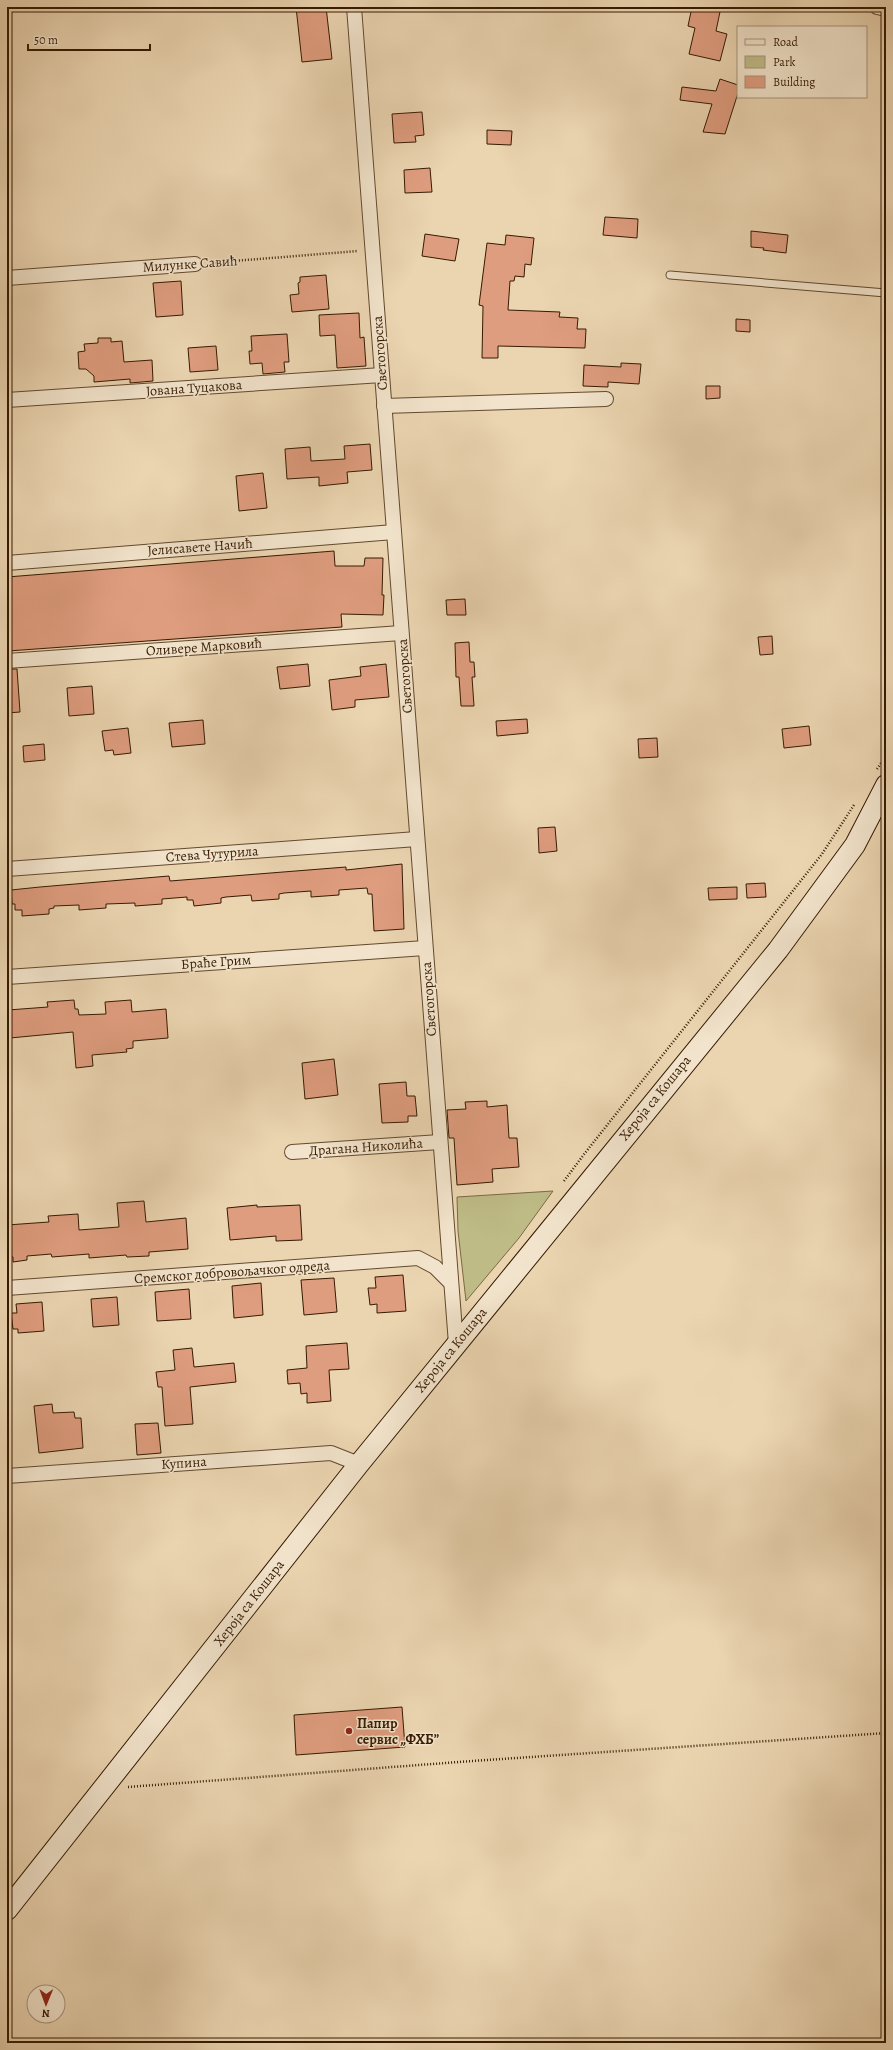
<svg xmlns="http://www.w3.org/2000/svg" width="893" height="2050" font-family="Alegreya,serif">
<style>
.green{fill:#bebb87;stroke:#7a6a44}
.building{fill:#df9d7f;stroke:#361a02}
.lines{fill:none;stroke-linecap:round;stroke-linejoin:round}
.lane-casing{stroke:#63492e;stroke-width:9}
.street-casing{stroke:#63492e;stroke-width:16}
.secondary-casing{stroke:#361a02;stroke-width:22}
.path{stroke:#361a02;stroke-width:2.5;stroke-dasharray:1 2;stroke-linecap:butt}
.lane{stroke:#f2e4cc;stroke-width:7}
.street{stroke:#f2e4cc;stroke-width:14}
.secondary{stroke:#f2e4cc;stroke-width:20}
.poi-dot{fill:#8f2418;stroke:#f2e4cc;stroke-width:1.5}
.labels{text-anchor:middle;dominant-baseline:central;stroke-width:3;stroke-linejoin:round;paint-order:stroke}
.street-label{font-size:14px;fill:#361a02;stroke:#f2e4cc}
.poi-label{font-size:14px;font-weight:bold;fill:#361a02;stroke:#f2e4cc;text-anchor:start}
</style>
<rect width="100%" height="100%" fill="#ebd5b1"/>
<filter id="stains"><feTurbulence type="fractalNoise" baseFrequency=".005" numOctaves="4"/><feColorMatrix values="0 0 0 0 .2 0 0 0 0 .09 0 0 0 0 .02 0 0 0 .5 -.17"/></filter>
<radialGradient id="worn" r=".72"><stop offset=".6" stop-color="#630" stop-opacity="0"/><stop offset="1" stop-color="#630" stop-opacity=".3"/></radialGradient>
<!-- green -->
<polygon class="green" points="553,1191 519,1238 466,1301 458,1231 457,1197"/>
<!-- building -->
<g class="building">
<polygon points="296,7 326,7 332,59 302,62"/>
<polygon points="692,7 721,7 716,31 727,34 720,61 689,54 695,28 688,26"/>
<polygon points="720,79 738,85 738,93 725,134 703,132 712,104 680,100 682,87 716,91"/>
<polygon points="422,112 424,135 415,136 416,142 394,143 392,114"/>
<polygon points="487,130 512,131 511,145 487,144"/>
<polygon points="430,168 432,192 405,193 404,170"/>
<polygon points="605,217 638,219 637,238 603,235"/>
<polygon points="751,231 788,235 786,253 763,250 764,248 751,247"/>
<polygon points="425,234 459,239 455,261 422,256"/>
<polygon points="506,235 534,238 531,265 525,264 524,277 515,276 514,281 510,281 508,310 560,312 559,317 578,318 577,329 586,329 585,348 498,346 498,358 482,358 483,306 479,305 487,243 505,245"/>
<polygon points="326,275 329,309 292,312 290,295 299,294 298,283 300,282 300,277"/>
<polygon points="181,281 183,315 156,317 153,283"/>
<polygon points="359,313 360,338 364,337 366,366 337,368 335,335 320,336 319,315"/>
<polygon points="736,319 750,320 750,332 736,331"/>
<polygon points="287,334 289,362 284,362 285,372 263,374 262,363 250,364 249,351 252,351 251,336"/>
<polygon points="98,338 111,338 111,342 122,341 124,362 152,360 153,381 130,383 130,379 94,382 94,376 86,369 79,369 78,352 85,351 84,344 98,343"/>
<polygon points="216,346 218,370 190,372 188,348"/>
<polygon points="621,363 641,364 639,384 608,382 608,387 583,386 584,365 621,367"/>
<polygon points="706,386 720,386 720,398 706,399"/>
<polygon points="370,444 372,470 347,472 348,483 319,486 319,477 287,479 285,449 310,447 311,461 345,459 344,446"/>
<polygon points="263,473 267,508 239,511 236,476"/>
<polygon points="334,551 335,566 364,566 365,558 383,558 382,595 384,595 383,615 341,614 342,627 8,651 7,627 11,627 7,600 7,577"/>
<polygon points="465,599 466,615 447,615 446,600"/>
<polygon points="772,636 773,654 760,655 758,637"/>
<polygon points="469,642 470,662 474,662 475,677 472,677 474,706 461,706 459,677 456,677 455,643"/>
<polygon points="308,664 310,686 280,689 277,667"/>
<polygon points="386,664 389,697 355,700 355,707 332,710 329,680 361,676 360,667"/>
<polygon points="7,669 17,669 20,712 7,713"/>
<polygon points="92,686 94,714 69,716 67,688"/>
<polygon points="527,719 528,733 497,736 496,721"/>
<polygon points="203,720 205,744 172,747 169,723"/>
<polygon points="809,726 811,745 784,748 782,729"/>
<polygon points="128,728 131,753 114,755 113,750 105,751 102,731"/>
<polygon points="657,738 658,757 639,758 638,739"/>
<polygon points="44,744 45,760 24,762 23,746"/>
<polygon points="555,827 557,851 539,853 538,828"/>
<polygon points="402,864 404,929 374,931 372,894 368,894 367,888 339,890 339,895 311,897 311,891 284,893 279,894 279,899 252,901 251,895 226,897 221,898 221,903 194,906 193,900 187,900 187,897 162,899 162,904 135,906 135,903 106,904 106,908 79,910 79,905 54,906 54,908 49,909 49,914 22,916 22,910 15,910 15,904 12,904 11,890 40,887 169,876 170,881 346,867 346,870"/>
<polygon points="765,883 766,897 747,898 746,884"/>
<polygon points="737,887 737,899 709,900 708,888"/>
<polygon points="74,1000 75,1009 78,1009 79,1015 106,1014 105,1002 131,1000 132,1012 166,1009 168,1038 133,1041 133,1048 126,1049 127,1052 92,1055 93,1066 76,1068 73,1032 10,1038 8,1010 48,1007 47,1002"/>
<polygon points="334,1059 338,1095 305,1099 302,1063"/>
<polygon points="406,1082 407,1096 415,1096 417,1116 408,1116 408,1122 382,1123 379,1084"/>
<polygon points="487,1101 487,1107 507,1105 509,1138 517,1138 519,1167 492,1169 493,1182 457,1185 454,1138 449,1138 447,1110 466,1109 465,1102"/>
<polygon points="144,1201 146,1222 186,1218 188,1249 149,1252 149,1256 127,1257 126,1255 89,1258 89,1254 52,1257 51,1254 27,1256 27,1260 13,1262 13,1257 9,1257 7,1225 49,1222 48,1216 78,1214 79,1230 119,1227 117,1203"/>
<polygon points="257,1205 257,1207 300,1205 302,1240 276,1241 276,1236 230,1240 227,1208"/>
<polygon points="403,1275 406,1311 377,1313 377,1304 370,1305 368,1288 376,1288 375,1277"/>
<polygon points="334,1278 337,1312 304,1315 301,1280"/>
<polygon points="261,1283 263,1315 234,1318 232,1286"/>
<polygon points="189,1289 191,1319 157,1321 155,1292"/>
<polygon points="117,1297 119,1325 93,1327 91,1299"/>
<polygon points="42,1302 44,1331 18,1333 18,1329 13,1329 11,1313 17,1313 16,1304"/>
<polygon points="347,1343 349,1369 329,1370 331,1401 307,1403 307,1393 301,1394 300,1383 288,1384 287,1370 307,1368 306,1346"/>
<polygon points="192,1348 194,1367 234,1363 236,1382 190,1387 193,1424 165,1426 162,1387 158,1387 156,1372 175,1370 173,1350"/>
<polygon points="52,1404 53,1413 74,1412 75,1418 81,1418 83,1448 39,1453 34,1406"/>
<polygon points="158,1423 161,1453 137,1455 135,1424"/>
<polygon points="402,1707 405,1747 296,1755 294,1715"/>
</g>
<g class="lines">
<defs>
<polyline id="lane" points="670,275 886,293"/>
<g id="street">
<polyline points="354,7 456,1344"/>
<polyline points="877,7 886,9"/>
<polyline points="7,278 195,264"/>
<polyline points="7,400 382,375"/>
<polyline points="384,406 606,399"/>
<polyline points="7,563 394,532"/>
<polyline points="7,661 401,633"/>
<polyline points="7,869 417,839"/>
<polyline points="7,977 425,948"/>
<polyline points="292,1152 440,1142"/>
<polyline points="7,1288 418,1258 435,1267 450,1282"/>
<polyline points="7,1476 331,1453 359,1464"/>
</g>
<polyline id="secondary" points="7,1910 359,1464 778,950 855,845 886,785"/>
</defs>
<!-- lane casing -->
<use href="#lane" class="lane-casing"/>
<!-- street casing -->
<use href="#street" class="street-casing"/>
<!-- secondary casing -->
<use href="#secondary" class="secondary-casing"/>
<!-- path -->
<g class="path">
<polyline points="209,263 358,251"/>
<polyline points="877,769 886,756"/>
<polyline points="564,1181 585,1153 822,854 854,805"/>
<polyline points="128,1787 472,1761 886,1733"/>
</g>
<!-- lane -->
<use href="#lane" class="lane"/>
<!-- street -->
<use href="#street" class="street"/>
<!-- secondary -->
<use href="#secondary" class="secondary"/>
</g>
<!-- markers -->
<circle class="poi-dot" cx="349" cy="1731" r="4"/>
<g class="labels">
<!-- street labels -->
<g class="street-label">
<text transform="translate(190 264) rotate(-4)">Милунке Савић</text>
<text transform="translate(380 353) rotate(-94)">Светогорска</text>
<text transform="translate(194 388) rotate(-4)">Јована Туцакова</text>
<text transform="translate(200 547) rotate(-4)">Јелисавете Начић</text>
<text transform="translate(204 647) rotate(-4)">Оливере Марковић</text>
<text transform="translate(405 676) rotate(-94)">Светогорска</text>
<text transform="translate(212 854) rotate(-4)">Стева Чутурила</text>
<text transform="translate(216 962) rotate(-4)">Браће Грим</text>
<text transform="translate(429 999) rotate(-94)">Светогорска</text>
<text transform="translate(655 1098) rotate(-51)">Хероја са Кошара</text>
<text transform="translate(366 1147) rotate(-4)">Драгана Николића</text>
<text transform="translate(232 1272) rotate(-4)">Сремског добровољачког одреда</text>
<text transform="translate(451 1350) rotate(-51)">Хероја са Кошара</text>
<text transform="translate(184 1463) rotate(-4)">Купина</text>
<text transform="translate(249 1603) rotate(-52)">Хероја са Кошара</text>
</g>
<!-- poi labels -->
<g class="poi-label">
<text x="357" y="1723">Папир<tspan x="357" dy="16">сервис „ФХБ”</tspan></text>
</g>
</g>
<!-- margin -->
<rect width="893" height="2050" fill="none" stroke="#ebd5b1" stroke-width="24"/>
<rect x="8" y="8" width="877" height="2034" fill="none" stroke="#361a02" stroke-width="2"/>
<rect x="12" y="12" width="869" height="2026" fill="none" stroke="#361a02"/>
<!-- legend -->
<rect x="737" y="26" width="130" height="72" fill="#f2e4cc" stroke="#a7937b"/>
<rect x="745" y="39" width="20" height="6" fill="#f2e4cc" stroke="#a7937b"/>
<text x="773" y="46" font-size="12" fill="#361a02">Road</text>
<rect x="745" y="56" width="20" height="12" fill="#bebb87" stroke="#a7937b"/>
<text x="773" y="66" font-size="12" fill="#361a02">Park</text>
<rect x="745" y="76" width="20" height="12" fill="#df9d7f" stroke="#a7937b"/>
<text x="773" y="86" font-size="12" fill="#361a02">Building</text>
<!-- north arrow -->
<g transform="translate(46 2004) rotate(181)"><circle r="19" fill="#f2e4cc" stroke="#a7937b"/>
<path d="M0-3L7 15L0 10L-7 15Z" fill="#8f2418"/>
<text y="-6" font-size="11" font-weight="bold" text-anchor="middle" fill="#361a02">N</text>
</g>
<!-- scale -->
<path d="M28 44v6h122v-6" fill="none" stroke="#361a02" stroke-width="2"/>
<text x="34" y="44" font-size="12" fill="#361a02" stroke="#f2e4cc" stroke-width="3" paint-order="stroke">50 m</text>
<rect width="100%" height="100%" filter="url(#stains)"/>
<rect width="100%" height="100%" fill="url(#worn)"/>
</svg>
